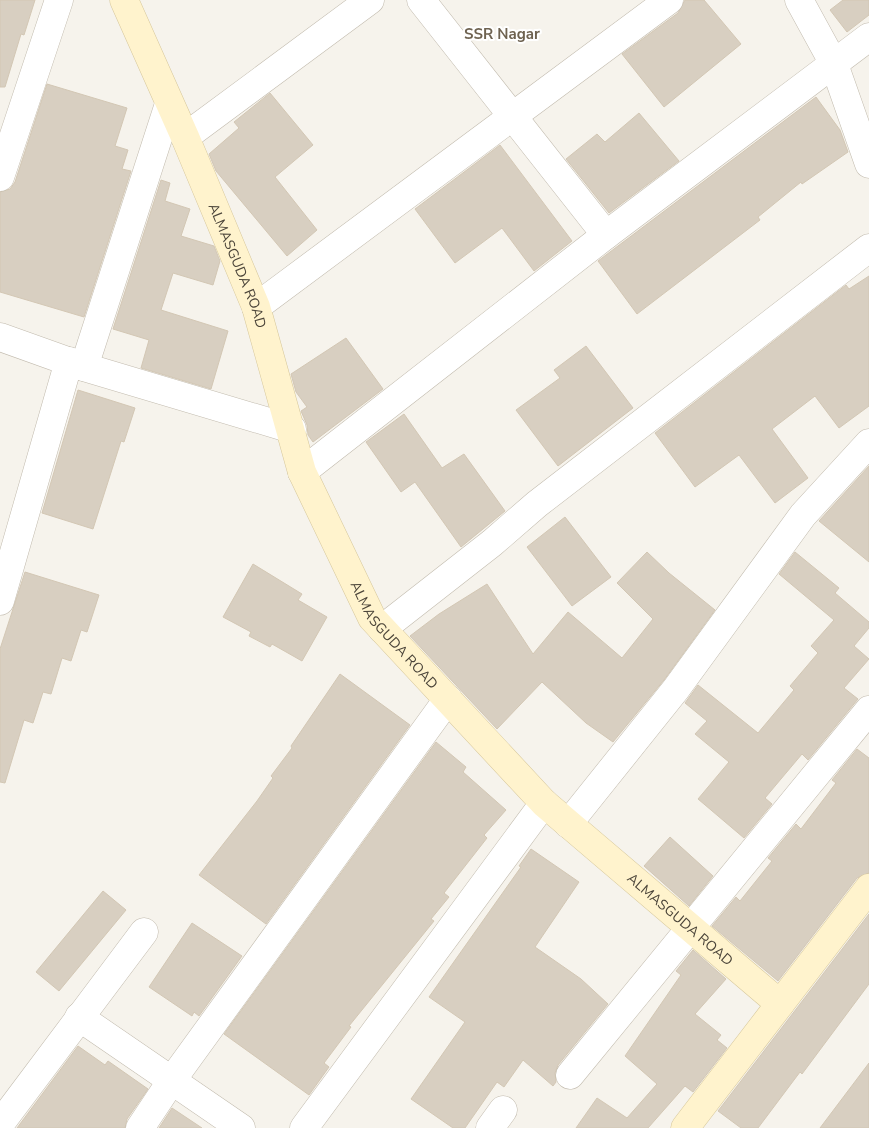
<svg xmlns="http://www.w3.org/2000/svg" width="869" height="1128" font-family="'Nunito Sans',sans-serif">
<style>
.building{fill:#d8cfc1;stroke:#d3c7b4}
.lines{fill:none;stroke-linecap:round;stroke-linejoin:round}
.street-casing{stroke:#c2bbae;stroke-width:29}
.secondary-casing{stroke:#d6c79b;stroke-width:29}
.street{stroke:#fff;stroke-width:28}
.secondary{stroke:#fff3cd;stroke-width:28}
.labels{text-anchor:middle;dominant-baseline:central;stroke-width:4;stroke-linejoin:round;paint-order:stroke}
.street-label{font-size:14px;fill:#4b4439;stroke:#fff}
.neighbourhood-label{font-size:15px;font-weight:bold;fill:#6e6250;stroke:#fff}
</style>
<rect width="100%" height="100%" fill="#f6f3ec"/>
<!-- building -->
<g class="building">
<polygon points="0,0 35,0 24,35 21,34 5,87 0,87"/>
<polygon points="685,0 704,0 741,44 664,107 622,54 678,13"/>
<polygon points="843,0 869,0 869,15 847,32 830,10"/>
<polygon points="47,84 127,108 115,146 128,150 122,169 131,171 84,317 0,292 0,192 10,189 15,182"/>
<polygon points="270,93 313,145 275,177 317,230 287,256 216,171 209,154 239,128 234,122"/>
<polygon points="816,97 840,130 848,152 802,184 801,182 758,217 760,220 637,314 598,261"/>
<polygon points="639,113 679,161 609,213 566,159 597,134 605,142"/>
<polygon points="500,145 572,241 534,271 502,228 455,263 415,209"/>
<polygon points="161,180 170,183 165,201 190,209 181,236 214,246 220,261 213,285 173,273 161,310 228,331 211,389 141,368 149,340 113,329"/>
<polygon points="869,276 869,406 839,428 815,396 772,429 808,478 775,503 739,455 695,487 655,433 846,285 849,289"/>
<polygon points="346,338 383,389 313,442 308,435 307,425 301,411 307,407 296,392 291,374"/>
<polygon points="586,346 633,408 558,466 516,410 560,378 554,370"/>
<polygon points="78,390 135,408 124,442 121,441 93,529 42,513"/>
<polygon points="404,414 442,468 464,454 505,511 461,547 415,482 401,492 366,442"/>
<polygon points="869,466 869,562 819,521"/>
<polygon points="565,517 611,577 572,606 527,547"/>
<polygon points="647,552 669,573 715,610 664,680 613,742 586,723 542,682 497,729 410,636 439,614 487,584 533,654 568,612 622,658 653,619 617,583"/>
<polygon points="795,552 839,588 835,593 869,622 869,628 854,646 869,659 844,688 858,699 808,760 802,754 765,798 772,804 744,838 698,799 729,762 695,734 707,721 685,703 698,685 758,733 794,690 790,686 818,653 811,646 834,620 779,574"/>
<polygon points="253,564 302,594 298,600 327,617 302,661 272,644 270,647 249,636 251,632 223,617"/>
<polygon points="25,572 99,595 87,632 81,630 71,661 62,658 51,694 43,692 33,723 24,720 5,783 0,782 0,649"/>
<polygon points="340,674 410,725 266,924 199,875 257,801 273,778 271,776 292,748 291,746"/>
<polygon points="436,742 466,767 463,772 506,810 484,835 487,838 444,893 449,897 431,919 434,921 349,1026 351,1027 324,1063 329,1067 309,1095 224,1034"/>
<polygon points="857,749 869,758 869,873 857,878 778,981 712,926 736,897 740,901 772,861 768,858 796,824 801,829 836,783 832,780"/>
<polygon points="670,837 713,876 689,906 644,866"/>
<polygon points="531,849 579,882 535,947 581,979 608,1004 558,1065 555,1073 556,1082 553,1086 523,1060 504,1087 497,1082 465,1128 453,1128 411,1099 465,1022 429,997 521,867 519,866"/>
<polygon points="103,891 126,910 59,991 36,972"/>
<polygon points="869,914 869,984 802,1074 800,1072 758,1128 741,1128 718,1111"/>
<polygon points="192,923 242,956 199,1016 194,1012 192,1016 149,987"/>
<polygon points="693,950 726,979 695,1014 721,1035 717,1040 727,1048 693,1092 685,1086 648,1128 576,1128 597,1098 627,1118 657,1084 625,1056 681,975 676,971"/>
<polygon points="78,1046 105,1065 108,1061 148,1089 127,1119 125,1128 17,1128"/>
<polygon points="869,1063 869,1128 820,1128"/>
<polygon points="172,1108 202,1128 159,1128"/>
</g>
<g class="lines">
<defs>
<g id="street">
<polyline points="421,0 606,235"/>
<polyline points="799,0 834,64 869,164"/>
<polyline points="185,137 370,0"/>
<polyline points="0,177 59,0"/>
<polyline points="256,307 669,0"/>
<polyline points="0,337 84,367 292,429"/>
<polyline points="84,367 169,104"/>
<polyline points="302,472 606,235 869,37"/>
<polyline points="0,601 69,361"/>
<polyline points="382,629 492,543 537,504 869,248"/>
<polyline points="568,824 676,689 803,515 869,443"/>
<polyline points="79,1017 241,1128"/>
<polyline points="570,1075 869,710"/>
<polyline points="0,1124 144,932"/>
<polyline points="140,1128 172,1080 448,699"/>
<polyline points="304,1128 544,803"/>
<polyline points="490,1128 503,1110"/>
</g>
<g id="secondary">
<path id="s1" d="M124 0 185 137 256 307 302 472 372 618 544 803 780 1004"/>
<polyline points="685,1128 869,888"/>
</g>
</defs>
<!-- street casing -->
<use href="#street" class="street-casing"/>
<!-- secondary casing -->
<use href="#secondary" class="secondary-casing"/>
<!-- street -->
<use href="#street" class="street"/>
<!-- secondary -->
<use href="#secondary" class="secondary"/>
</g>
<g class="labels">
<!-- street labels -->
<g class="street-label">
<text stroke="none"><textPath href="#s1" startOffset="289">ALMASGUDA ROAD</textPath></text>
<text stroke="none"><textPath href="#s1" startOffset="694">ALMASGUDA ROAD</textPath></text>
<text stroke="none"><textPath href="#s1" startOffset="1099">ALMASGUDA ROAD</textPath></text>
</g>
<!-- neighbourhood labels -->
<g class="neighbourhood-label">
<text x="502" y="34">SSR Nagar</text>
</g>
</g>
</svg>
